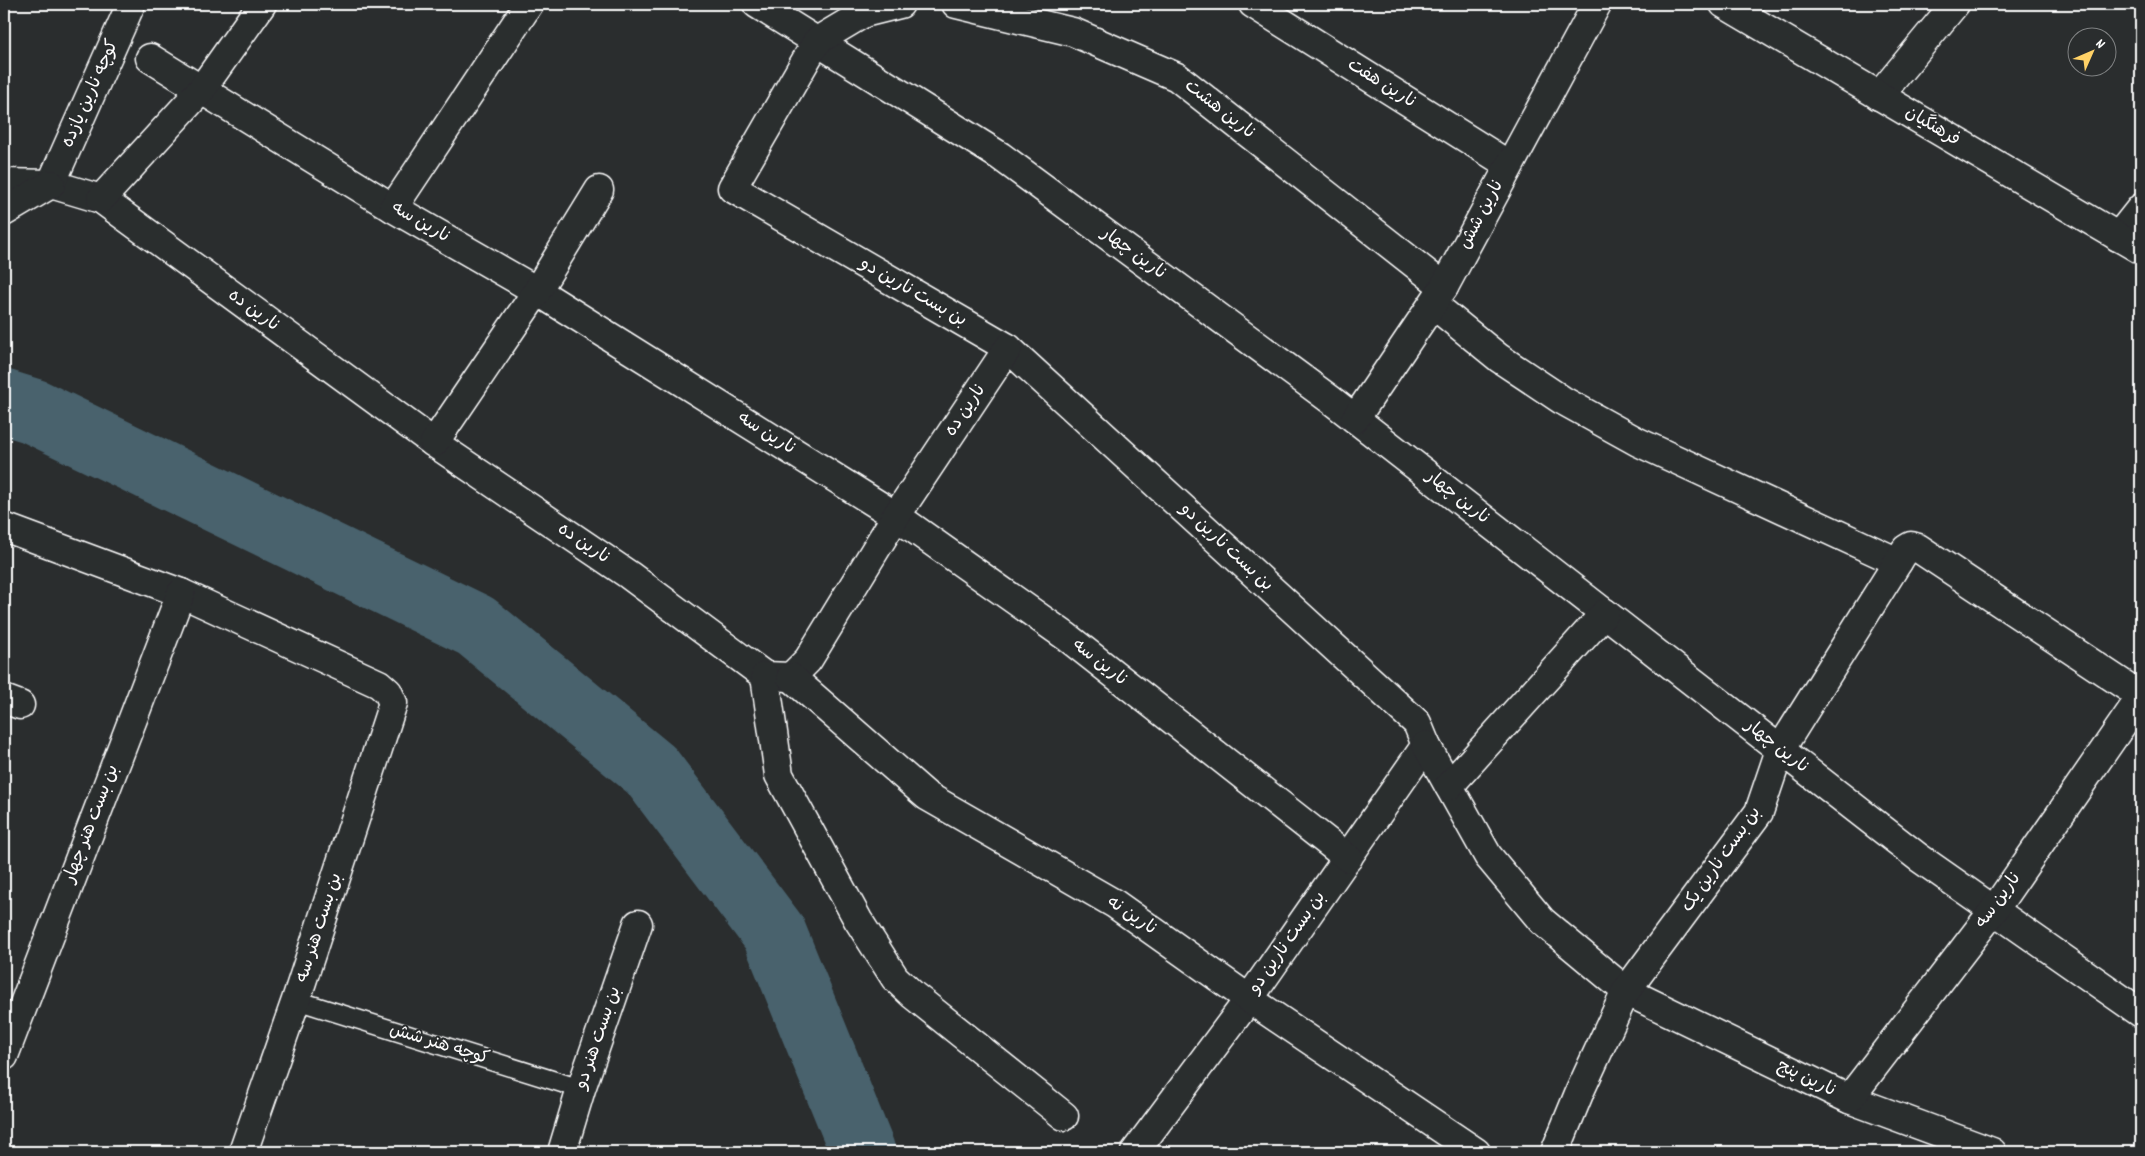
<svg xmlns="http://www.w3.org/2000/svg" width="2145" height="1156" font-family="Dekko,'Playpen Sans Arabic',sans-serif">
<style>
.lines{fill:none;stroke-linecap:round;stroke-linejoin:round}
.river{stroke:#48626d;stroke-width:65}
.service-casing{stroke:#fff;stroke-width:21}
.minor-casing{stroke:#fff;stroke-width:31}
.tertiary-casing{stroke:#fff;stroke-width:31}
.secondary-casing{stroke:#fff;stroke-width:31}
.service{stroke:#2a2d2e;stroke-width:18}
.minor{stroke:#2a2d2e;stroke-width:28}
.tertiary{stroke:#2a2d2e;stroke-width:28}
.secondary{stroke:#2a2d2e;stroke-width:28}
.labels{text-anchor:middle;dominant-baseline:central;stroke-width:4;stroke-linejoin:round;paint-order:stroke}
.street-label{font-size:18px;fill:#fff;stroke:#2a2d2e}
</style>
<rect width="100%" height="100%" fill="#2a2d2e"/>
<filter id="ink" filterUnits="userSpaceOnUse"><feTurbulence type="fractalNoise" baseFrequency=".02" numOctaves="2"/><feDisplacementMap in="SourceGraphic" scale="10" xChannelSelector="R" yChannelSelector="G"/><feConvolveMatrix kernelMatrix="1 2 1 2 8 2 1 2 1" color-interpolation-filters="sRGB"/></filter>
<g filter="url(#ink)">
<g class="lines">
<!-- river -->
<polyline class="river" points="4,402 33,411 476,626 651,770 774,933 863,1152"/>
<defs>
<polyline id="service" points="296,1000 581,1089"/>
<g id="minor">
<polyline points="757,4 1000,156 1331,400 1918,857 2141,1013"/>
<polyline points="900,4 864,13 817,41 732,188 1008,348 1417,723 1426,745 1249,999 1135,1152"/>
<polyline points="956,4 1073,32 1177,77 1444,287"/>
<polyline points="1253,4 1509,165"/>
<polyline points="150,58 393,208 537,291 896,516 1067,637 1348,858"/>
<polyline points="1879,96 1955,4"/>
<polyline points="4,183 51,184 101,199 434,443 629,575 765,676 791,677 808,660 896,516 1008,348"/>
<polyline points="51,184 131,4"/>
<polyline points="101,199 201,90 262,4"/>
<polyline points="393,208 529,4"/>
<polyline points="2118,237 2141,208"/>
<polyline points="1434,305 1499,358 1562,400 1638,442 1898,562"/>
<polyline points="1355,419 1444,287 1597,4"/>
<polyline points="434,443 537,291 599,190"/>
<polyline points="4,527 181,593 379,684 388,692 393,703 296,1000 243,1152"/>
<polyline points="765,676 779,775 858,920 895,978 913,995 1064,1116"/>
<polyline points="791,677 927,796 1115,904 1249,999 1476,1152"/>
<polyline points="4,699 20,705"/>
<polyline points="1426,745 1488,856 1542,921 1626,991 1849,1099 1992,1152"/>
<polyline points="1449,786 1605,613"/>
<polyline points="4,1056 181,593"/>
<polyline points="1849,1099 1994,910 2141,697"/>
<polyline points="562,1152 581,1089 638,924"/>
<polyline points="1555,1152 1580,1091 1626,991 1759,812 1780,750 1906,549 1911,546 1918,548 2141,696"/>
</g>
<polyline id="tertiary" points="4,212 51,184"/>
<polyline id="secondary" points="1724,4 2141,250"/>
</defs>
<!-- service casing -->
<use href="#service" class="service-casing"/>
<!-- minor casing -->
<use href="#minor" class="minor-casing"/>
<!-- tertiary casing -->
<use href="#tertiary" class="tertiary-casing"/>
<!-- secondary casing -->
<use href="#secondary" class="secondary-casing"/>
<!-- service -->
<use href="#service" class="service"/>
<!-- minor -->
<use href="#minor" class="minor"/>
<!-- tertiary -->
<use href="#tertiary" class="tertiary"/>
<!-- secondary -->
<use href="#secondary" class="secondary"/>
</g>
</g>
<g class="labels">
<!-- street labels -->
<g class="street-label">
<text transform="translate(1381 84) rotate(32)">نارین هفت</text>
<text transform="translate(91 94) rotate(-66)">کوچه نارین یازده</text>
<text transform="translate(1219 110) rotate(38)">نارین هشت</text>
<text transform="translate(1932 127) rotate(31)">فرهنگیان</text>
<text transform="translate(1482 215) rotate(-62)">نارین شش</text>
<text transform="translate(420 223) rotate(30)">نارین سه</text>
<text transform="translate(1133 254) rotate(36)">نارین چهار</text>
<text transform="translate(913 293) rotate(30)">بن بست نارین دو</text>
<text transform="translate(253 311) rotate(36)">نارین ده</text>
<text transform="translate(966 411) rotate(-56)">نارین ده</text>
<text transform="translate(766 434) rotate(32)">نارین سه</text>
<text transform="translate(1457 498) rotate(38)">نارین چهار</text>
<text transform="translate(583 544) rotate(34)">نارین ده</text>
<text transform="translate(1226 548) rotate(43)">بن بست نارین دو</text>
<text transform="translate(1099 663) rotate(38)">نارین سه</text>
<text transform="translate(1776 747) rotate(38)">نارین چهار</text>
<text transform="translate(92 824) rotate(-69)">بن بست هنر چهار</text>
<text transform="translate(1722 860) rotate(-55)">بن بست نارین یک</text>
<text transform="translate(1999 901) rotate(-54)">نارین سه</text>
<text transform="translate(1131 916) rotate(34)">نارین نه</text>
<text transform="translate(320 928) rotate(-72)">بن بست هنر سه</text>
<text transform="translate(1288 943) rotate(-55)">بن بست نارین دو</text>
<text transform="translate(599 1038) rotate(-71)">بن بست هنر دو</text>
<text transform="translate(439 1045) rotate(17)">کوچه هنر شش</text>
<text transform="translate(1806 1079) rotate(26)">نارین پنج</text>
</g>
</g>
<!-- margin -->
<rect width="2145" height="1156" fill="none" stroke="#2a2d2e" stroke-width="20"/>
<rect x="10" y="10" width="2125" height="1136" fill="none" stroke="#fff" stroke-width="2" filter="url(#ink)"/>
<!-- north arrow -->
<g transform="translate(2092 52) rotate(45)"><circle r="24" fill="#2a2d2e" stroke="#7f8182"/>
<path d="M0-4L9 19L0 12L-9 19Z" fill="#ffd166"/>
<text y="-8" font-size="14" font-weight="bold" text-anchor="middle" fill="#ffffff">N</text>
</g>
</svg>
